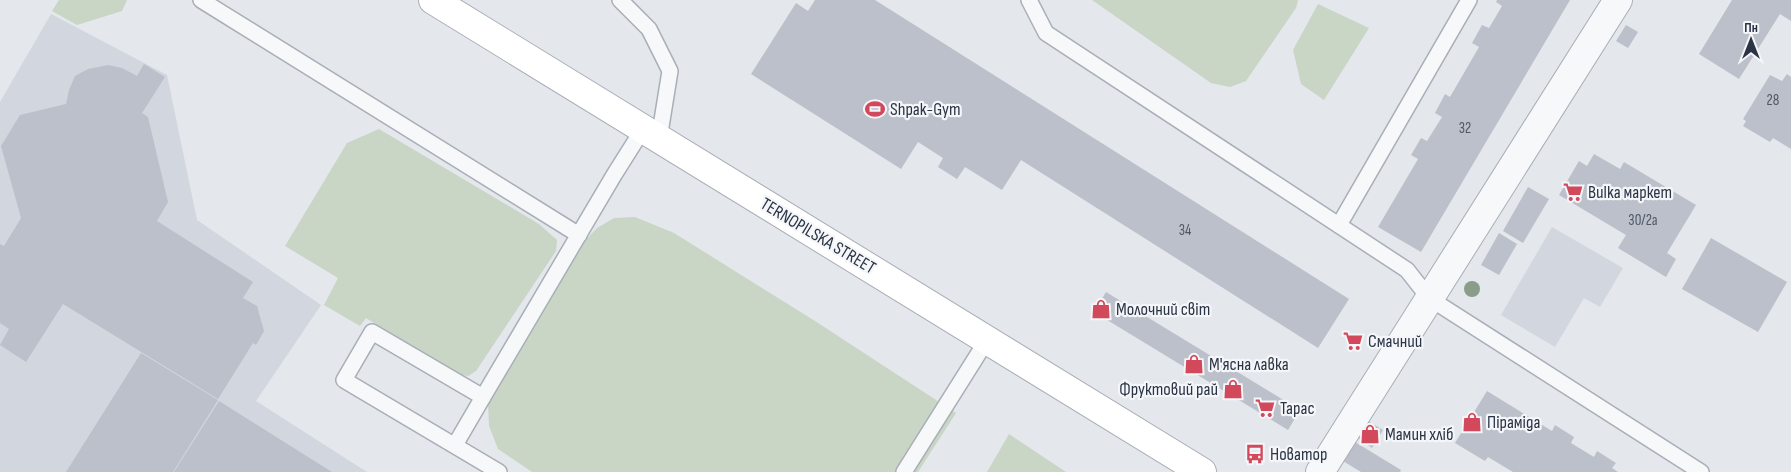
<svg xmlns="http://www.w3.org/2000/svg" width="1791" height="472" font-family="'Sofia Sans Condensed',sans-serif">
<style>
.built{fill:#d2d6de}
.green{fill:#c9d6c5}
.building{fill:#bbc0ca}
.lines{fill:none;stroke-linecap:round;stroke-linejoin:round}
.service-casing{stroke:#a9aeb7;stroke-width:18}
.minor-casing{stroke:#a9aeb7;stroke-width:30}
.secondary-casing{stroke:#a9aeb7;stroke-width:30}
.service{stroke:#f7f8fa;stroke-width:15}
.minor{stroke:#f7f8fa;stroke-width:28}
.secondary{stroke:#fff;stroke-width:28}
.tree{fill:#899d89}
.labels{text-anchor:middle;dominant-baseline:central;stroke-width:4.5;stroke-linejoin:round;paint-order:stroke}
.number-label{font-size:15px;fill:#4f5766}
.poi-label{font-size:18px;fill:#2b3445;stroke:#f4f6f9;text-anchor:start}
.street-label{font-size:18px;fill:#2b3445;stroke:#f4f6f9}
</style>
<rect width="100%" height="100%" fill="#e4e7ec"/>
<!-- built -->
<g class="built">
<polygon points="51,14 167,75 197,220 321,305 256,401 367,472 0,472 0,102"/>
<polygon points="1552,227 1623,268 1600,307 1584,298 1555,347 1501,315"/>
</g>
<!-- green -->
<g class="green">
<polygon points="59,0 127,0 122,11 77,25 52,11"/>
<polygon points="1092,0 1298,0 1296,8 1246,81 1230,87 1211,83"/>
<polygon points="1318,4 1369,28 1324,100 1301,84 1293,50"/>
<polygon points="379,129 539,224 557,240 556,251 476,371 468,376 456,374 366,318 360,326 324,305 338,278 285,246 347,143"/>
<polygon points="635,217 674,233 815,321 956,413 918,472 532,472 498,449 489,426 488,402 580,246 597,228 614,218"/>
<polygon points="1009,434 1066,472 987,472"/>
</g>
<!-- building -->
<g class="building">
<polygon points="815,0 875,0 1349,299 1318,348 1021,160 1002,190 965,167 957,179 938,167 943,158 918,142 901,169 751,74 796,3 808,11"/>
<polygon points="1497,0 1570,0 1421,252 1378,227 1418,159 1411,155 1421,138 1427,141 1442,117 1435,113 1445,94 1450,97 1479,47 1472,43 1482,25 1489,28 1502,6 1496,2"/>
<polygon points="1732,0 1791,0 1791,21 1780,14 1739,79 1699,54"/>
<polygon points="1626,25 1638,32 1628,48 1616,41"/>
<polygon points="144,64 165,77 142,113 148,117 168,202 157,221 253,282 243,298 257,306 264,331 256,345 253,343 218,399 63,304 26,362 0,345 9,329 0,323 0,244 4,246 21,218 1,146 20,115 66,104 69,90 75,76 88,69 108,65 122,68 137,76"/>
<polygon points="1787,74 1791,77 1791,149 1773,138 1770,142 1743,126 1746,121 1743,119 1770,75 1782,81"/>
<polygon points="1594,154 1620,169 1624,162 1696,205 1667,253 1676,259 1666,277 1618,248 1626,235 1559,195 1579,161 1587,166"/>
<polygon points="1528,187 1549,199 1523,243 1503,231"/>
<polygon points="1499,233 1517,244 1499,275 1481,265"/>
<polygon points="1711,238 1787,282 1758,332 1682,289"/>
<polygon points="1106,292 1300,410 1288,430 1094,312"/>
<polygon points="141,353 218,400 173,472 66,472"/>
<polygon points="1487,391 1552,431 1555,425 1574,437 1571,443 1594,457 1597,451 1616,463 1612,468 1618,472 1513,472 1488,457 1485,461 1455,443"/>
<polygon points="219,401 332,472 174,472"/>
<polygon points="1368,421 1383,430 1372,448 1358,438"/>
<polygon points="1355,442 1401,470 1400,472 1361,472 1343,461"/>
</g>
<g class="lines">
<defs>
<g id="service">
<polyline points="201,0 579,235"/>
<polyline points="620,0 649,29 670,71 659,139"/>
<polyline points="1029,0 1046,33 1407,270 1429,298 1701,472"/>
<polyline points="1339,225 1469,0"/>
<polyline points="455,445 483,397"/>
<polyline points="499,472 344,380 372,332 483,397 614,175 643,129"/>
<polyline points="904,472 987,340"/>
</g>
<polyline id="minor" points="1320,472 1618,0"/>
<polyline id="secondary" points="433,0 1202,472"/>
</defs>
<!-- service casing -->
<use href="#service" class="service-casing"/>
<!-- minor casing -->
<use href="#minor" class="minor-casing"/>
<!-- secondary casing -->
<use href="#secondary" class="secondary-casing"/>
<!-- service -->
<use href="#service" class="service"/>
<!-- minor -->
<use href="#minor" class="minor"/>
<!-- secondary -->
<use href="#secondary" class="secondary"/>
</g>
<!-- trees -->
<circle class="tree" cx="1472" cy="289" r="8"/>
<!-- icons -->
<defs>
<symbol id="stadium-bare" viewBox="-9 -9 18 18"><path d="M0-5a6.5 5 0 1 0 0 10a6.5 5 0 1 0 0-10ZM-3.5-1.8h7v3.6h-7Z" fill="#d1495b" stroke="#f4f6f9" stroke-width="2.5" paint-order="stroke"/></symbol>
<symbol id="supermarket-bare" viewBox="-9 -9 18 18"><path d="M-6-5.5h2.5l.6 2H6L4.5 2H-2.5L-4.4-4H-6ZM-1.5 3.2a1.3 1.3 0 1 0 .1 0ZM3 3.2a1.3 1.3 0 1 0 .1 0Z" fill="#d1495b" stroke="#f4f6f9" stroke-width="2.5" paint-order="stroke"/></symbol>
<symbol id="shop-bare" viewBox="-9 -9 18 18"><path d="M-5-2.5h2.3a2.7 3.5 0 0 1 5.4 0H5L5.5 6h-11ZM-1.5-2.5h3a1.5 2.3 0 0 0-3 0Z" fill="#d1495b" stroke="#f4f6f9" stroke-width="2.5" paint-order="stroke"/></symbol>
<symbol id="bus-bare" viewBox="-9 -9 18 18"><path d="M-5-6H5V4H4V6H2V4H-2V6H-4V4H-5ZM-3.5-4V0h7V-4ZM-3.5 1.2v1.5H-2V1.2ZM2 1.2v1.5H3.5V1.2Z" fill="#d1495b" stroke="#f4f6f9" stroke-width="2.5" paint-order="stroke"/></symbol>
</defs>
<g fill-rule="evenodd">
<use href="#stadium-bare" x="861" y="95" width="28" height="28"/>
<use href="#supermarket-bare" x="1559" y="178" width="28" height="28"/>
<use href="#shop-bare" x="1087" y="295" width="28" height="28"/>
<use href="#supermarket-bare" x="1339" y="327" width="28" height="28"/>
<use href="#shop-bare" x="1180" y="350" width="28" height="28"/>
<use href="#shop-bare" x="1219" y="375" width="28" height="28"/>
<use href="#supermarket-bare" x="1251" y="394" width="28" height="28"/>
<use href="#shop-bare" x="1458" y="408" width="28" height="28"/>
<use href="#shop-bare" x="1356" y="420" width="28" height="28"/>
<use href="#bus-bare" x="1241" y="440" width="28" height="28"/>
</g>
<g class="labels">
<!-- number labels -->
<g class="number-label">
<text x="1773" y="100">28</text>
<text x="1465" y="128">32</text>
<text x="1643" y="220">30/2а</text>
<text x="1185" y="230">34</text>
</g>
<!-- poi labels -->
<g class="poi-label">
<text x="890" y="109">Shpak-Gym</text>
<text x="1588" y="192">Bulka маркет</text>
<text x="1116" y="309">Молочний світ</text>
<text x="1368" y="341">Смачний</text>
<text x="1209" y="364">М'ясна лавка</text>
<text x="1218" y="389" text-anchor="end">Фруктовий рай</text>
<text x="1280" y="408">Тарас</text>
<text x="1487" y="422">Піраміда</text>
<text x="1385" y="434">Мамин хліб</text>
<text x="1270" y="454">Новатор</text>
</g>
<!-- street labels -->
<g class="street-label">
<text transform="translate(818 236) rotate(31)">TERNOPILSKA STREET</text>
</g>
</g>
<!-- north arrow -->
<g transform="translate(1751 40)" stroke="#f4f6f9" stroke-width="4" paint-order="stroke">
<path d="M0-4L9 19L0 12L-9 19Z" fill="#2b3445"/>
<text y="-8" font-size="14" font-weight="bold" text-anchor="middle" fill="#2b3445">Пн</text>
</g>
</svg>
